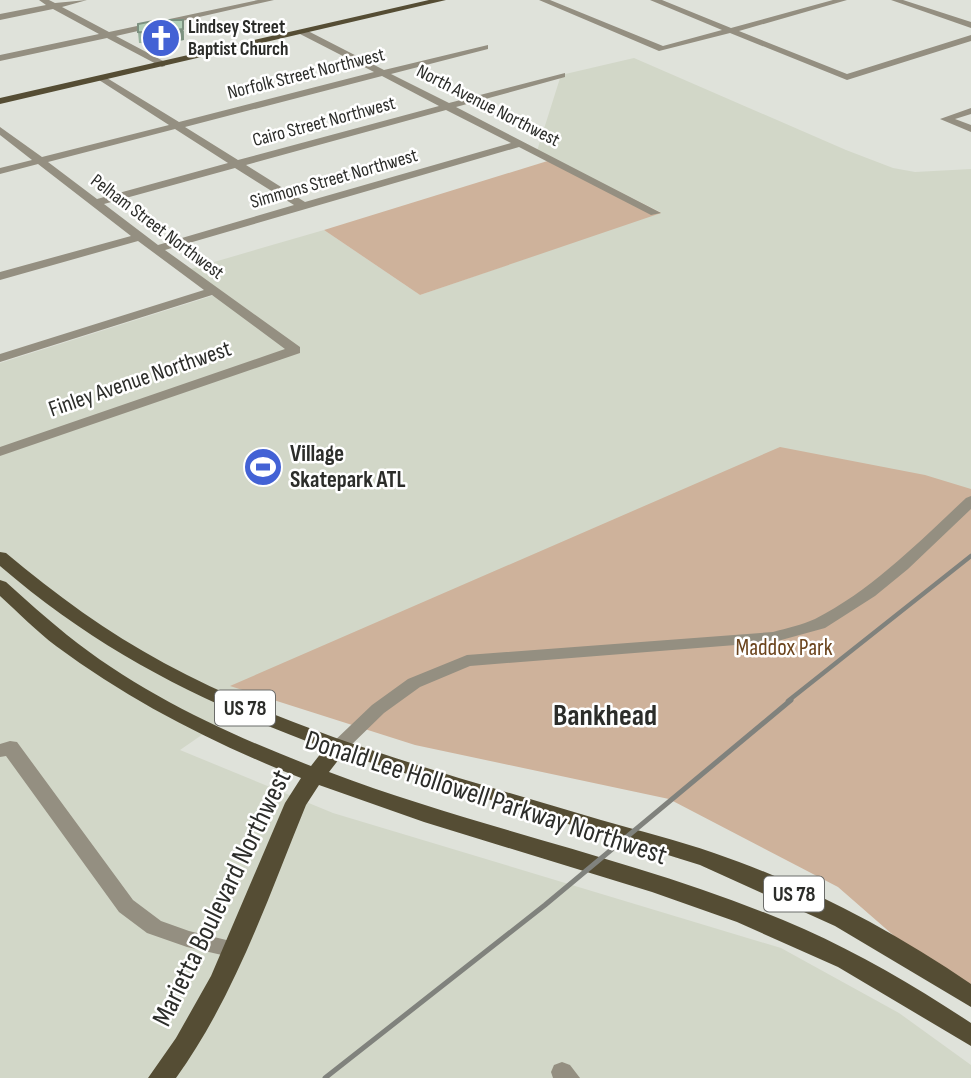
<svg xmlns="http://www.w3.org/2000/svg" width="971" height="1078" font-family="'Sofia Sans Condensed',sans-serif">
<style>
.built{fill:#d2d7c8}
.green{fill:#ceb29b}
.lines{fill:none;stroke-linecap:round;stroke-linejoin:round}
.minor{fill:#948f81;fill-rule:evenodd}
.major{fill:#554d34;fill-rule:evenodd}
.rail-far1{stroke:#80827d;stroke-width:4.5}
.rail{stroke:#80827d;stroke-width:5}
.wall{fill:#98b29d}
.shaded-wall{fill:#7c9180}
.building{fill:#b1cfb7;stroke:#7c9180;stroke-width:2}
.labels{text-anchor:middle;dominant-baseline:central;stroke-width:5;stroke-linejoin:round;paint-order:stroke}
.far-poi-label{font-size:19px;font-weight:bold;fill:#2c2d2a;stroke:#fff;text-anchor:start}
.far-street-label{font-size:19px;fill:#2c2d2a;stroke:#fff}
.shield{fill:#fff;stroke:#6b6c6a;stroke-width:2}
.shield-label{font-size:21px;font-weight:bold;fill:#2c2d2a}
.street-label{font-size:23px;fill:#2c2d2a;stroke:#fff}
.poi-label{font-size:23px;font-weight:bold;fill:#2c2d2a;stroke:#fff;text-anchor:start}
.park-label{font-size:23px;fill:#6b441d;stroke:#fff}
.near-street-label{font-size:28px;fill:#2c2d2a;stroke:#fff}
.district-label{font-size:30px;font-weight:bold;fill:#2c2d2a;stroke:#fff}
</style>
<rect width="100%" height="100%" fill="#dfe2da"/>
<!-- built -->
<polygon class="built" points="634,58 846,150 893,168 915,172 971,169 971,505 306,663 180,750 333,813 781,948 899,1013 971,1065 971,1078 0,1078 0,363 221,293 190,269 324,230 420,295 660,212 537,151 561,75"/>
<!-- green -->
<g class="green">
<polygon points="554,159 661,213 420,295 324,230"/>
<polygon points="780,447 925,475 971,489 971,1003 838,887 669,799 415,745 230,686"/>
</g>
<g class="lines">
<!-- minor -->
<g class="minor">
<polygon points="39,0 49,0 55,3 87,0 62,7 109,32 258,0 274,0 116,36 165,62 165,66 162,67 107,38 0,61 0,55 99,34 53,9 0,20 0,14 46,5"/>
<polygon points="539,0 550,0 663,46 722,30 650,0 662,0 731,28 833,0 847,0 739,31 847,74 971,35 971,41 847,80 730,33 659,51"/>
<polygon points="891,0 903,0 971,22 971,28"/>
<path d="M300 30H306L384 70 488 45V49L391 74 449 103 565 73V77L456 107 661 213 651 215 519 147 165 250 300 347V353L0 456V447L285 349 212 295 0 362V354L204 290 138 241 0 280V272L131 236 38 164 0 174V168L32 160 0 135V127L42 157 169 125 99 80 97 78 102 75 179 122 374 72 300 34ZM382 76 439 106 238 160 185 127ZM446 110 511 143 305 202 246 165ZM175 129 228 163 97 199 48 162ZM235 168 294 205 158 245 104 204Z"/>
<polygon points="971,108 971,114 955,119 971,125 971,132 940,119"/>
<path d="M971 496V509L908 569 875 596 825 628 774 642 470 666 420 687 384 713 345 751H331L329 746 372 705 408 679 467 655 773 632C787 628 802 625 815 619 872 590 919 542 966 498Z"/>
<polygon points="10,741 17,742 133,900 161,921 189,931 243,944 246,950 243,956 235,958 187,947 147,933 119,912 6,756 0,757 0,744"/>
<polygon points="562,1062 570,1065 580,1078 553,1078 551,1072 554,1065"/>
</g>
<!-- major -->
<g class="major">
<polygon points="429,0 446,0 0,104 0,98"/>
<path d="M0 552 6 553C56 595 107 632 164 663 300 736 454 776 601 820 639 831 677 840 714 853 805 884 892 930 971 984V1007L835 926 700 865 343 754 329 772C484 831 651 862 804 929 862 955 918 988 971 1023V1046L838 967 737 922 652 892 424 822 319 785 306 805C268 898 235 996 176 1078H148L176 1038 211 976 285 803 301 778C214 744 132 702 56 646 36 631 18 612 0 596V580L6 582C26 600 46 618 67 635 138 692 225 733 311 766L325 748C202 702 101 653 0 566Z"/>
</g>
<!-- rail-far1 -->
<polyline class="rail-far1" points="788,701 971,556"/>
<!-- rail -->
<polyline class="rail" points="325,1078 545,905 791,700"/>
</g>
<!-- wall -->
<polygon class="wall" points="184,31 184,40 157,44 139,43 138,32"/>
<!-- shaded-wall -->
<polygon class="shaded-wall" points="183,20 184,40 157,44 155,33"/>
<!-- building -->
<polygon class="building" points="158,20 183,20 183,29 155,33 138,32 138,24"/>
<!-- icons -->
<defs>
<symbol id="church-disc" viewBox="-11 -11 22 22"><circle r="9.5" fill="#4362d5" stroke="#fff"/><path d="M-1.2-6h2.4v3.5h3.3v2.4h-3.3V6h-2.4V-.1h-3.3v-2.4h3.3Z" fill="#fff"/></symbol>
<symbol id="stadium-disc" viewBox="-11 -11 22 22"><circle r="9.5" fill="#4362d5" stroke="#fff"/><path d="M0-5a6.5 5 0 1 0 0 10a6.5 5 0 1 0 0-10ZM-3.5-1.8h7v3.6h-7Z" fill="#fff"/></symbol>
</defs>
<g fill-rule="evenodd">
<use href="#church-disc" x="139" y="16" width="44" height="44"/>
<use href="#stadium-disc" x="241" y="445" width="44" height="44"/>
</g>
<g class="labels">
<!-- far-poi labels -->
<g class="far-poi-label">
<text x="188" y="27">Lindsey Street<tspan x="188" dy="22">Baptist Church</tspan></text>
</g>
<!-- far-street labels -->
<g class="far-street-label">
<text transform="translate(306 74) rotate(-14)">Norfolk Street Northwest</text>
<text transform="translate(488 106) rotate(27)">North Avenue Northwest</text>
<text transform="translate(324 122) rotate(-15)">Cairo Street Northwest</text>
<text transform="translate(334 179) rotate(-16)">Simmons Street Northwest</text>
<text transform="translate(157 227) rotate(37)">Pelham Street Northwest</text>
</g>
<!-- shield labels -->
<g class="shield">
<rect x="215" y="690.5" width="60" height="35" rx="5"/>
<rect x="764" y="876.5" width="60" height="35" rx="5"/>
</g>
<g class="shield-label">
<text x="245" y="708">US 78</text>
<text x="794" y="894">US 78</text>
</g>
<!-- street labels -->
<g class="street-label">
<text transform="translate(140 379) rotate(-19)">Finley Avenue Northwest</text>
</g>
<!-- poi labels -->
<g class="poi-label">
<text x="290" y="454">Village<tspan x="290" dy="26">Skatepark ATL</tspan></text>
</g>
<!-- park labels -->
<g class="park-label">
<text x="784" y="648">Maddox Park</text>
</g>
<!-- near-street labels -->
<g class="near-street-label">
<text transform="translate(486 798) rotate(18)">Donald Lee Hollowell Parkway Northwest</text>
<text transform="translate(222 898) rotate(-64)">Marietta Boulevard Northwest</text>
</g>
<!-- district labels -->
<g class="district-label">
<text x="605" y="716">Bankhead</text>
</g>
</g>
</svg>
